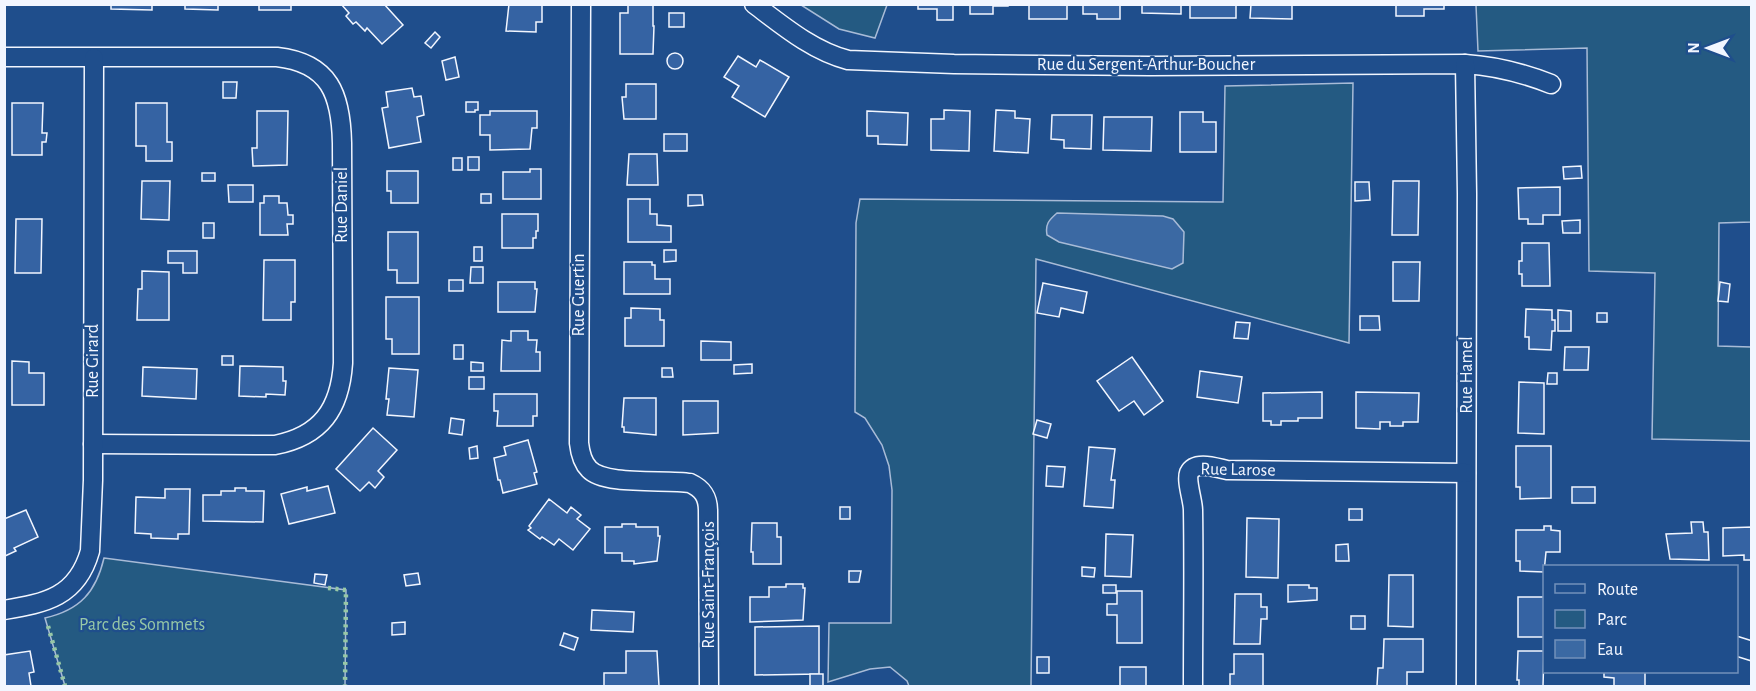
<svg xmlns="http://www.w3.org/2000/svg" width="1756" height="691" font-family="'Alegreya Sans',sans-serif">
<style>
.green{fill:#245a82;stroke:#a8bbd7;stroke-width:1.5}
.water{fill:#3b69a3;stroke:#a8bbd7;stroke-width:1.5}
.building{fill:#3563a3;stroke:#f2f6ff;stroke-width:1.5}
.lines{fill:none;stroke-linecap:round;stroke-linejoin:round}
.street-casing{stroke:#f2f6ff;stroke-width:21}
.street{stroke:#1f4e8c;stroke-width:18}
.hedge{stroke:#97c8a6;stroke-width:4.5;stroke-dasharray:3 4.5;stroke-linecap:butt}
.labels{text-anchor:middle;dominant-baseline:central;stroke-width:4.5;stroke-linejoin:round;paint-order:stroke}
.street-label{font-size:18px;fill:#f2f6ff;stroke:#1f4e8c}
.park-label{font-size:18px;fill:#97c8a6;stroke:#1f4e8c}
</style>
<rect width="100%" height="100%" fill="#1f4e8c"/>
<!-- green -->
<g class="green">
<polygon points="801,5 887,5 875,38 839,29"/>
<polygon points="1476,5 1751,5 1751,222 1719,223 1718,346 1751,347 1751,441 1652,439 1655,273 1589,271 1587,48 1478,51"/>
<polygon points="1353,83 1349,343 1036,259 1031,686 909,686 907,681 890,667 870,669 828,682 829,623 891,623 892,490 889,466 882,445 865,418 855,412 856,223 860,199 1223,202 1225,86"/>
<path d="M104 558 346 590 345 686H65L45 618C80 610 96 592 104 558Z"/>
</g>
<!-- water -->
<path class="water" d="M1057 213 1163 216 1173 219 1184 232 1183 263 1172 269 1059 242 1047 235C1045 224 1049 220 1057 213Z"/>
<!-- building -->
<g class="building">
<polygon points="111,4 164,4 164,5 152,5 152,10 111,9"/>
<polygon points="185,4 218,4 218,10 185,9"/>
<rect x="259" y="4" width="32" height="6"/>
<polygon points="341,4 384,4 403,25 382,44 367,28 365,31 356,22 353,24 346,16 349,13"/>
<polygon points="509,4 542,4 542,22 536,22 536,32 506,31"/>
<polygon points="628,4 653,4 653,26 654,26 653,54 620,54 620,13 628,13"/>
<polygon points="918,4 953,4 953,20 937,20 937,9 918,9"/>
<polygon points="970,4 1008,4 1008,6 993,6 993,14 970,14"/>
<rect x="1029" y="4" width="38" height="15"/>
<polygon points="1083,4 1120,4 1120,19 1097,19 1097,14 1083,14"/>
<polygon points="1142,4 1181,4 1181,14 1142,13"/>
<rect x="1190" y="4" width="46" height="14"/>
<polygon points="1251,4 1292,4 1292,19 1250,18"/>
<polygon points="1396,4 1444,4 1444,9 1424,9 1424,16 1396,16"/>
<rect x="669" y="13" width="15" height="14"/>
<polygon points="435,32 440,37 431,48 425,43"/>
<circle cx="675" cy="61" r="8"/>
<polygon points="738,56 756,67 760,60 789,77 765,117 732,97 739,86 724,77"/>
<polygon points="455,57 459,77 446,80 442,61"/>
<polygon points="223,82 237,82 236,98 223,98"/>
<polygon points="626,84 656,84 656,119 624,119 622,97 626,97"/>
<polygon points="412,88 414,97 421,96 424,115 417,117 421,142 389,148 382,108 388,107 386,92"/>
<polygon points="466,102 478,102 478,110 475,110 475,112 466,112"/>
<polygon points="12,103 43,103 42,133 47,133 46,142 42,142 42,155 12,155"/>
<polygon points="136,103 167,103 167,142 172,142 172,161 146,161 146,146 136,146"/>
<polygon points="944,110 970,111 969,151 931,150 931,119 944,119"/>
<polygon points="996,110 1015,111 1015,118 1030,119 1028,153 994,151"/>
<polygon points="257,111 288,111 287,165 253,166 252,148 257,148"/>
<polygon points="490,111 537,111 537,128 532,128 530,149 490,150 490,135 480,135 480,115 490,115"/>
<polygon points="867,111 908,113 907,145 878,144 878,136 867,136"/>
<polygon points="1180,112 1203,112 1203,122 1216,122 1216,152 1180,152"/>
<polygon points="1052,115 1092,115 1091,149 1064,148 1064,140 1051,139"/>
<polygon points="1104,117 1152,117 1151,151 1103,150"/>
<rect x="664" y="134" width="23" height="17"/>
<polygon points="629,154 657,154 658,185 627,185"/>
<rect x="468" y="157" width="11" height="13"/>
<rect x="453" y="158" width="9" height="12"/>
<polygon points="1581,166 1582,178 1564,179 1563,167"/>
<polygon points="530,169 541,169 541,199 503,199 503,172 530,172"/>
<polygon points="387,171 418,171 418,203 391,203 391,191 387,191"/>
<rect x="202" y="173" width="13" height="8"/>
<polygon points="142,181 170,181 169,220 141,219"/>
<polygon points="1393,181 1419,181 1418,235 1392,235"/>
<polygon points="1355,182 1369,182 1370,200 1355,201"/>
<polygon points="228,185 253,185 253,202 229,202"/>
<polygon points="1560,187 1560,215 1543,215 1543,224 1528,224 1528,219 1519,219 1518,188"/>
<rect x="481" y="194" width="10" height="9"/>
<polygon points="688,195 702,195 703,205 688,206"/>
<polygon points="264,196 279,196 279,203 287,203 288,215 293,215 293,224 287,224 288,235 260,235 260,203 264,203"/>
<polygon points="628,199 650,199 650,214 657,214 657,225 671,226 671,242 628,242"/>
<polygon points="502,214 538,214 538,231 536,231 536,238 533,238 533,248 502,248"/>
<polygon points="16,219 42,219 41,273 15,273"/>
<polygon points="1580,220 1580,233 1563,233 1562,221"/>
<rect x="203" y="223" width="11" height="15"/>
<polygon points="388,232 418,232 418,283 397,283 397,270 388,270"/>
<polygon points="1522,243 1549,243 1550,286 1522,286 1522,274 1519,274 1519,261 1522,261"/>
<rect x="474" y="247" width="8" height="14"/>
<polygon points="664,250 676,250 676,261 664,262"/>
<polygon points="168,251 197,251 197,273 183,273 183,263 168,263"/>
<polygon points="264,260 295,260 295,302 291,302 291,320 263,320"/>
<polygon points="624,262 652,262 652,265 655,265 655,279 670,279 670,294 624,294"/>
<polygon points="1393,262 1420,262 1419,301 1393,301"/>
<polygon points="471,267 483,267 483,283 470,283"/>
<polygon points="142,271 169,272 169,320 137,320 138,289 142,289"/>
<rect x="449" y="280" width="14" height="11"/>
<polygon points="498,282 535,282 535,289 537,289 535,312 498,312"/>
<polygon points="1720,282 1730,284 1728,302 1718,301"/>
<polygon points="1043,283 1087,292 1083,313 1061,308 1059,317 1037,313"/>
<polygon points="386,297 419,297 419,354 392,354 392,339 386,339"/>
<polygon points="631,308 660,309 660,320 664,320 664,346 625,346 625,318 631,318"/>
<polygon points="1526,309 1552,310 1552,320 1555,320 1555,331 1552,331 1551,350 1529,349 1529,337 1525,337"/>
<polygon points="1558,310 1571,311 1571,331 1558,331"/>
<rect x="1597" y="313" width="10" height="9"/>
<polygon points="1360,316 1379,316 1380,330 1360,330"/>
<polygon points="1236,322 1250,323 1248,339 1234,338"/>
<polygon points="511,331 528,331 528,340 537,340 536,352 540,352 540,371 501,371 502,340 511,341"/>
<polygon points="701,341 731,342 731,360 701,360"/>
<rect x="454" y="345" width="9" height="14"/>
<polygon points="1565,347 1589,347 1588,370 1564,370"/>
<rect x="222" y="356" width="11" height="9"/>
<polygon points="1132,357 1163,401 1144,415 1134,401 1119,411 1097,381"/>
<polygon points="12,361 29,362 29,373 44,373 44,405 12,405"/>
<polygon points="471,362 483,363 483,371 471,371"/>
<polygon points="752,364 752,373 734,374 734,365"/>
<polygon points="240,366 283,367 283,381 286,381 285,395 266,394 266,397 239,396"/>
<polygon points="143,367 197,369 196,399 142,396"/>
<polygon points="389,368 418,370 414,417 387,415 389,399 386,399"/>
<polygon points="662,368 672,368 673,377 662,377"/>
<polygon points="1200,371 1242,377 1238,403 1197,397"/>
<polygon points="1548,373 1557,373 1557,384 1547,384"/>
<rect x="469" y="377" width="15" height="12"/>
<polygon points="1519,382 1544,383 1544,434 1518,433"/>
<polygon points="1322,392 1322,418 1298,418 1298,421 1281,421 1281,425 1271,425 1271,421 1263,421 1263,393"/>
<polygon points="1356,392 1419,393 1418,422 1403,422 1403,426 1390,426 1390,422 1380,422 1380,429 1356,428"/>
<polygon points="494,394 537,394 537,416 533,416 533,426 497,426 498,411 494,411"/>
<polygon points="624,398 656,398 656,435 624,432 624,427 622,427"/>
<polygon points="683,401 718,401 718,433 683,435"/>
<polygon points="451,418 464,420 462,435 449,433"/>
<polygon points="1037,420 1051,424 1047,438 1033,434"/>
<polygon points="373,428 397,450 378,471 384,477 375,488 369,482 360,491 336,469"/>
<polygon points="528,440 537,472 534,473 537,484 503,493 500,480 498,480 494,458 506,455 504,447"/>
<polygon points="477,446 478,458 470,459 469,448"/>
<polygon points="1516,446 1551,446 1551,498 1520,499 1520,487 1516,487"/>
<polygon points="1089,447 1115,449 1111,480 1115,480 1113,508 1084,506"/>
<polygon points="1047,466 1065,467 1063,487 1046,486"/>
<polygon points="328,486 335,513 289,524 281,494 307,487 307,491"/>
<rect x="1572" y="487" width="23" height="16"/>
<polygon points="235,488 246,488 246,491 264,491 263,522 203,521 203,495 221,495 221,491 235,491"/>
<polygon points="165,489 190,489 189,534 178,534 178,539 151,538 151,534 135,533 136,497 165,498"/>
<polygon points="549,499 567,513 571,507 581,515 577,519 590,529 573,550 559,539 554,545 542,537 540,539 528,530 531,528 529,526"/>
<rect x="840" y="507" width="10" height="12"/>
<rect x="1349" y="509" width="13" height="11"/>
<polygon points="26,510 38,537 14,548 16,551 5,556 4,519"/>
<polygon points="1247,518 1279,519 1278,578 1246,577"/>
<polygon points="1691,522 1703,522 1704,532 1708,532 1709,560 1670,559 1666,534 1692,533"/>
<polygon points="752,523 777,523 777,537 781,537 781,564 753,564 753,552 751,552"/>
<polygon points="622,524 636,524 636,527 658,527 658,536 660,536 657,561 634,564 634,561 622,561 622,553 605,553 605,527 622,527"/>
<polygon points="1544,526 1551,526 1551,530 1560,531 1560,552 1546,552 1544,572 1520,571 1520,561 1516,561 1516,530 1544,530"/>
<polygon points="1752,527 1752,560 1744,560 1744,555 1723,556 1723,528"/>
<polygon points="1106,534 1133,535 1131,577 1105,576"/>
<polygon points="1348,544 1349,561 1336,561 1336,545"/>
<polygon points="1082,567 1095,568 1094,577 1082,576"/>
<polygon points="849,571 861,571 859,582 849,582"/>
<polygon points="418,573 420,584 406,586 404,575"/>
<polygon points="315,574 327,575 325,585 314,583"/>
<polygon points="1389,575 1413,575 1413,627 1388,626"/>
<polygon points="786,584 803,584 803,588 805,588 803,620 750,622 750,597 769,597 769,587 786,587"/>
<rect x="1103" y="585" width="13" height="8"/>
<polygon points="1288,585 1309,585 1309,588 1317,588 1317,600 1288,602"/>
<polygon points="1117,591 1142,591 1142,643 1117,643 1117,615 1107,615 1107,604 1117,604"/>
<polygon points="1235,594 1261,594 1261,607 1267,607 1267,619 1261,619 1260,644 1234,644"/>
<rect x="1518" y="597" width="26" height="40"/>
<polygon points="592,610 634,612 633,632 591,630"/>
<rect x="1351" y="616" width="14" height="13"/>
<polygon points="405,622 405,634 392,635 392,623"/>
<polygon points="819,626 819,674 755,675 755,627"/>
<polygon points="564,633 578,638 574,650 560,645"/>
<polygon points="1384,639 1423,639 1423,672 1407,672 1407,686 1377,686 1378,668 1383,668"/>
<polygon points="30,651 34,672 29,673 31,686 4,686 4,655"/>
<polygon points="626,651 657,651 659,686 604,686 604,673 626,673"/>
<polygon points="1518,651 1544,651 1543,686 1519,686 1519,680 1517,680"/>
<polygon points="1234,654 1263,654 1263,686 1230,686 1230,674 1234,674"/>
<rect x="1037" y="657" width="12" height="16"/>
<rect x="1120" y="667" width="26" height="19"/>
<polygon points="1604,672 1645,672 1645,686 1614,686 1614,678 1604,677"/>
<rect x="810" y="674" width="13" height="12"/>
</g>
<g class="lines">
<defs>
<g id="street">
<path d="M581 4 579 443C580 452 582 462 589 469 604 486 666 479 690 483 703 489 708 497 708 511L709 686"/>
<path d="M754 4C783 26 813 51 848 60L954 64 1150 66 1465 64C1496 66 1523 73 1551 84"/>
<path d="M4 57H277C330 63 341 95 342 143L343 363C340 409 321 436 275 445L93 444"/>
<polyline points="1465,64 1467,194 1466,686"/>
<path d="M4 610C46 603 77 597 90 551L93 480 94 58"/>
<polyline points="1736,646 1752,651"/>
<path d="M1193 686C1193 628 1194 569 1193 510 1193 501 1186 481 1189 473 1195 460 1217 468 1227 470L1466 473"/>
</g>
</defs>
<!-- street casing -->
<use href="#street" class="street-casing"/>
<!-- street -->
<use href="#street" class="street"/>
<!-- hedge -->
<g class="hedge">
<polyline points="328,588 346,590 345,686"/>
<polyline points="48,626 65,686"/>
</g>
</g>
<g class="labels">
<!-- street labels -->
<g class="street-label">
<text x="1146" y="65">Rue du Sergent-Arthur-Boucher</text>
<text transform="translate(342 205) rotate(-90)">Rue Daniel</text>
<text transform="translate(579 295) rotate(-90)">Rue Guertin</text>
<text transform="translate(93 361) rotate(-90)">Rue Girard</text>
<text transform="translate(1467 375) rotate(-90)">Rue Hamel</text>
<text transform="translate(1238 470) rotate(1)">Rue Larose</text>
<text transform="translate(709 585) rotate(-90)">Rue Saint-François</text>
</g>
<!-- park labels -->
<g class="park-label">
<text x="142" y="625">Parc des Sommets</text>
</g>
</g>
<!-- border -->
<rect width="1756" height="691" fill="none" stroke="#f2f6ff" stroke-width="12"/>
<!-- legend -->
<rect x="1543" y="565" width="195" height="108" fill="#1f4e8c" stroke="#7391ba" stroke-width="1.5"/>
<rect x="1555" y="584" width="30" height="9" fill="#1f4e8c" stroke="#7391ba" stroke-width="1.5"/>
<text x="1597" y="595" font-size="18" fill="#f2f6ff">Route</text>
<rect x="1555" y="610" width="30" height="18" fill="#245a82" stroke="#7391ba" stroke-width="1.5"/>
<text x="1597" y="625" font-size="18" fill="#f2f6ff">Parc</text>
<rect x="1555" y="640" width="30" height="18" fill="#3b69a3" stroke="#7391ba" stroke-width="1.5"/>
<text x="1597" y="655" font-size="18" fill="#f2f6ff">Eau</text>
<!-- north arrow -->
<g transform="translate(1708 48) rotate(270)" stroke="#1f4e8c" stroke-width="4.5" paint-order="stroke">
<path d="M0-4.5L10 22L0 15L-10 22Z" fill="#f2f6ff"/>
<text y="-9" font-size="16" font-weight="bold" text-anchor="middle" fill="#f2f6ff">N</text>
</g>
</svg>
